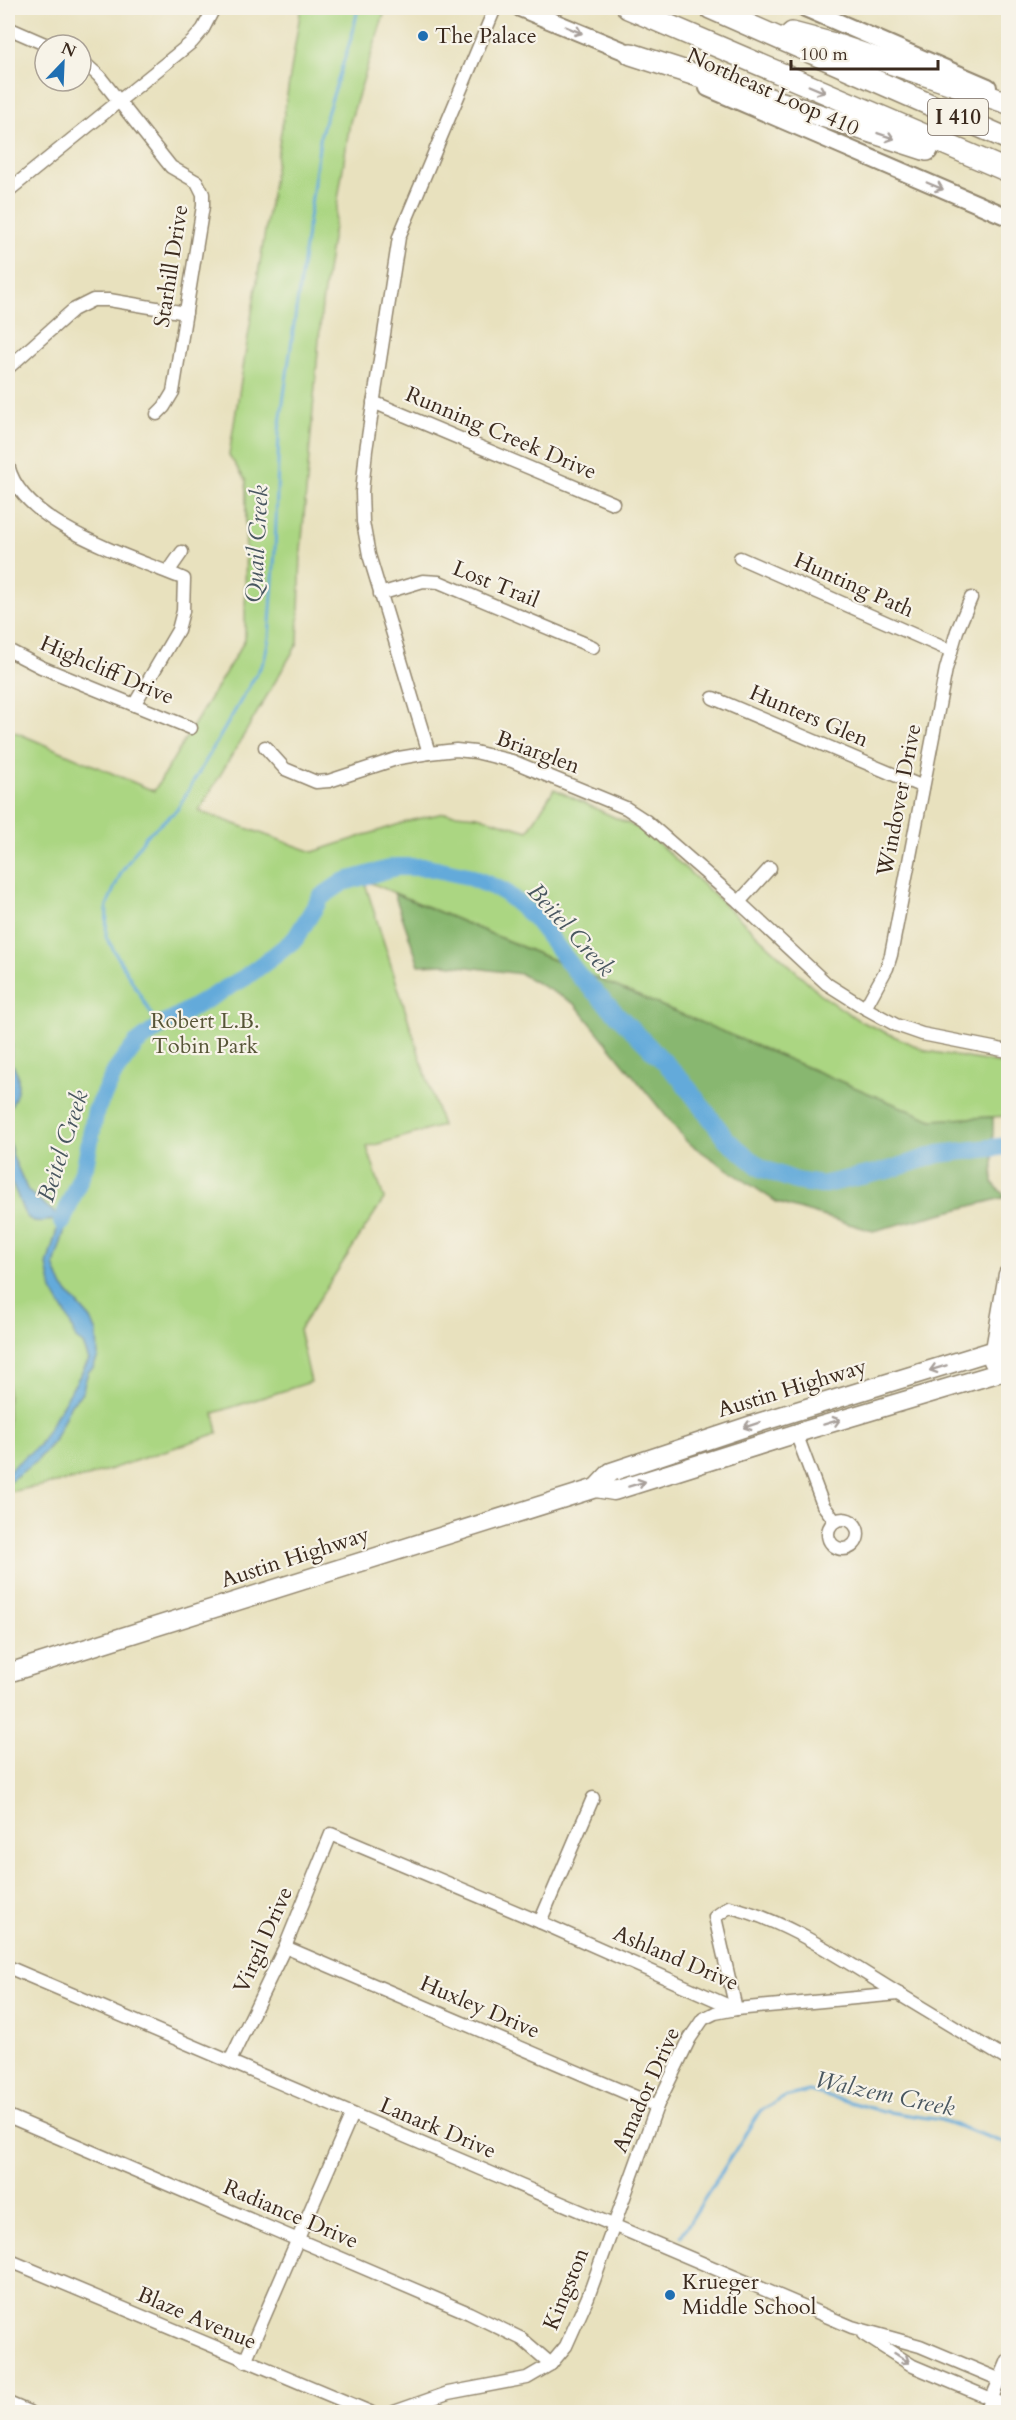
<svg xmlns="http://www.w3.org/2000/svg" width="1016" height="2420" font-family="Cardo,serif">
<style>
.green{fill:#abd682;stroke:#738050;stroke-width:1.5}
.forest{fill:#88b770;stroke:#627047;stroke-width:1.5}
.water{fill:#63aada;stroke:#4f6a7c;stroke-width:1.5}
.lines{fill:none;stroke-linecap:round;stroke-linejoin:round}
.stream{stroke:#63aada;stroke-width:3}
.river{stroke:#63aada;stroke-width:18}
.minor-casing{stroke:#92866e;stroke-width:15}
.secondary-casing{stroke:#92866e;stroke-width:20}
.primary-casing{stroke:#92866e;stroke-width:21}
.motorway-casing{stroke:#92866e;stroke-width:24}
.minor{stroke:#fff;stroke-width:12}
.secondary{stroke:#fff;stroke-width:16}
.primary{stroke:#fff;stroke-width:18}
.motorway{stroke:#fff;stroke-width:21}
.oneway{stroke:#a79f9a}
.poi-dot{fill:#1f6fb2;stroke:#f7f3e8;stroke-width:2}
.labels{text-anchor:middle;dominant-baseline:central;stroke-width:4.5;stroke-linejoin:round;paint-order:stroke}
.shield{fill:#f7f3e8;stroke:#73665b;stroke-width:1.5}
.shield-label{font-size:21px;font-weight:bold;fill:#3b2a1e}
.poi-label{font-size:22px;fill:#3b2a1e;stroke:#f7f3e8;text-anchor:start}
.street-label{font-size:22px;fill:#3b2a1e;stroke:#f7f3e8}
.park-label{font-size:22px;fill:#575537;stroke:#f7f3e8}
.water-label{font-size:24px;font-style:italic;fill:#495760;stroke:#f7f3e8}
</style>
<rect width="100%" height="100%" fill="#f7f3e8"/>
<filter id="ink" filterUnits="userSpaceOnUse"><feTurbulence type="fractalNoise" baseFrequency=".0167" numOctaves="2"/><feDisplacementMap in="SourceGraphic" scale="12" xChannelSelector="R" yChannelSelector="G"/><feConvolveMatrix kernelMatrix="1 2 1 2 8 2 1 2 1" color-interpolation-filters="sRGB"/></filter>
<filter id="wash" filterUnits="userSpaceOnUse"><feTurbulence type="fractalNoise" baseFrequency=".008" numOctaves="4" result="noise"/><feDisplacementMap in="SourceGraphic" scale="24" xChannelSelector="R" yChannelSelector="G"/><feGaussianBlur stdDeviation="1.35" result="paint"/><feColorMatrix in="noise" values="0 0 0 0 0 0 0 0 0 0 0 0 0 0 0 0 0 1.4 0 .05"/><feComposite in="paint" operator="in"/></filter>
<g filter="url(#wash)">
<rect width="100%" height="100%" fill="#e8e1be"/>
<!-- green -->
<polygon class="green" points="301,8 384,8 384,14 350,122 322,304 301,551 298,643 199,811 313,852 412,820 444,813 478,816 528,831 554,789 646,832 823,996 860,1021 927,1051 1008,1065 1008,1116 932,1120 364,880 442,1126 367,1147 384,1199 299,1330 311,1382 214,1413 218,1433 87,1477 8,1492 8,729 154,791 245,640 246,481 229,455"/>
<!-- forest -->
<polygon class="forest" points="394,893 932,1120 993,1117 993,1183 1006,1197 873,1231 778,1203 687,1142 575,1004 521,974 445,964 419,965"/>
<!-- water -->
<g class="water">
<path d="M8 1034 12 1045 10 1062C24 1075 18 1096 8 1111Z"/>
<path d="M8 1137 13 1157 28 1191 67 1223 54 1265 62 1286 91 1319 97 1333 98 1357 93 1368 88 1372 82 1393 71 1404 54 1441 36 1462 8 1482V1471L39 1445 89 1360 83 1344 76 1339 69 1320 52 1290 47 1265 59 1222C50 1217 40 1225 31 1220 19 1213 19 1188 8 1180Z"/>
</g>
<g class="lines">
<!-- stream -->
<g class="stream">
<polyline points="159,1027 106,937 107,905 121,873 146,836 177,810 264,661 269,638 275,551 279,431 321,133 353,32 358,8"/>
<polyline points="681,2236 760,2111 785,2097 809,2091 882,2111 941,2120 1008,2144"/>
</g>
<!-- river -->
<polyline class="river" points="62,1222 85,1166 96,1110 115,1072 136,1044 159,1027 244,978 275,955 295,939 321,897 343,882 396,867 427,867 468,876 503,891 533,916 580,977 681,1079 727,1140 761,1168 796,1181 821,1185 889,1170 938,1154 1008,1146"/>
</g>
</g>
<g filter="url(#ink)">
<g class="lines">
<defs>
<g id="minor">
<polyline points="8,28 47,45"/>
<polyline points="81,60 99,76 171,167 197,182 203,194 203,206 173,392 164,407 157,414"/>
<polyline points="8,191 192,42 203,29 214,8"/>
<polyline points="8,368 73,310 93,300 109,300 186,313"/>
<polyline points="373,402 613,503"/>
<path d="M8 465C22 526 131 556 184 579L183 611 178 630 134 705"/>
<polyline points="740,558 951,651"/>
<polyline points="168,572 182,552"/>
<polyline points="380,594 423,581 439,582 593,647"/>
<polyline points="8,650 41,667 191,728"/>
<polyline points="713,698 923,787"/>
<polyline points="265,747 285,769 316,782 329,781 399,758 429,753 456,750 475,752 512,761 626,808 646,821 739,902 827,984 865,1008 896,1025 922,1034 1008,1051"/>
<polyline points="429,753 369,555 363,522 362,492 366,450 399,237 495,8"/>
<polyline points="739,902 770,868"/>
<polyline points="865,1008 887,968 891,955 946,669 957,631 971,598"/>
<polyline points="796,1433 823,1505 835,1521"/>
<circle cx="843" cy="1534" r="15"/>
<polyline points="540,1922 593,1798"/>
<polyline points="285,1947 657,2106"/>
<polyline points="8,1967 852,2327 920,2346 1008,2383"/>
<path d="M736 2009 715 1917 729 1907C786 1919 849 1964 899 1994"/>
<polyline points="230,2061 285,1947 331,1834 540,1922 736,2009"/>
<polyline points="8,2116 469,2313 522,2339 551,2364"/>
<polyline points="8,2260 370,2412"/>
<polyline points="863,2334 913,2366 1008,2406"/>
<polyline points="245,2361 352,2114"/>
<polyline points="8,2403 29,2412"/>
<polyline points="394,2412 448,2393 527,2378 551,2364 566,2346 588,2297 657,2106 690,2038 703,2019 715,2013 736,2009 899,1994 1008,2060"/>
<polyline points="986,2412 1008,2360"/>
</g>
<g id="secondary">
<polyline points="520,8 641,58"/>
<polyline points="805,8 988,87"/>
<polyline points="708,88 1008,217"/>
</g>
<g id="primary">
<polyline points="993,1361 1008,1274"/>
<polyline points="596,1488 611,1472 761,1422 1008,1346"/>
<polyline points="8,1673 596,1488 614,1491 807,1430 1008,1370"/>
</g>
<g id="motorway">
<polyline points="628,8 1008,171"/>
<polyline points="710,8 1008,139"/>
<polyline points="792,33 834,44 1008,103"/>
<polyline points="631,54 927,150"/>
</g>
</defs>
<!-- minor casing -->
<use href="#minor" class="minor-casing"/>
<!-- secondary casing -->
<use href="#secondary" class="secondary-casing"/>
<!-- primary casing -->
<use href="#primary" class="primary-casing"/>
<!-- motorway casing -->
<use href="#motorway" class="motorway-casing"/>
<!-- minor -->
<use href="#minor" class="minor"/>
<!-- secondary -->
<use href="#secondary" class="secondary"/>
<!-- primary -->
<use href="#primary" class="primary"/>
<!-- motorway -->
<use href="#motorway" class="motorway"/>
</g>
<!-- one-way arrows -->
<defs><path id="oneway-shaft" d="M-6 0H5M1.5-3L5.5 0L1.5 3" fill="none" stroke-width="1.6" stroke-linecap="round" stroke-linejoin="round" transform="scale(1.5)"/></defs>
<g class="oneway">
<use href="#oneway-shaft" transform="translate(574 30) rotate(23)"/>
<use href="#oneway-shaft" transform="translate(817 89) rotate(23)"/>
<use href="#oneway-shaft" transform="translate(886 136) rotate(19)"/>
<use href="#oneway-shaft" transform="translate(935 186) rotate(23)"/>
<use href="#oneway-shaft" transform="translate(938 1368) rotate(163)"/>
<use href="#oneway-shaft" transform="translate(832 1422) rotate(-17)"/>
<use href="#oneway-shaft" transform="translate(752 1425) rotate(162)"/>
<use href="#oneway-shaft" transform="translate(637 1484) rotate(-17)"/>
<use href="#oneway-shaft" transform="translate(902 2358) rotate(33)"/>
</g>
</g>
<!-- markers -->
<g class="poi-dot">
<circle cx="423" cy="36" r="6"/>
<circle cx="670" cy="2295" r="6"/>
</g>
<g class="labels">
<!-- shield labels -->
<rect class="shield" x="928" y="99" width="60" height="36" rx="4.5"/>
<g class="shield-label">
<text x="958" y="117">I 410</text>
</g>
<!-- poi labels -->
<g class="poi-label">
<text x="435" y="36">The Palace</text>
<text x="682" y="2282">Krueger<tspan x="682" dy="25">Middle School</tspan></text>
</g>
<!-- street labels -->
<g class="street-label">
<text transform="translate(773 92) rotate(24)">Northeast Loop 410</text>
<text transform="translate(171 266) rotate(-81)">Starhill Drive</text>
<text transform="translate(501 433) rotate(23)">Running Creek Drive</text>
<text transform="translate(496 584) rotate(22)">Lost Trail</text>
<text transform="translate(854 585) rotate(24)">Hunting Path</text>
<text transform="translate(107 670) rotate(23)">Highcliff Drive</text>
<text transform="translate(809 716) rotate(23)">Hunters Glen</text>
<text transform="translate(538 752) rotate(20)">Briarglen</text>
<text transform="translate(899 800) rotate(-79)">Windover Drive</text>
<text transform="translate(792 1388) rotate(-17)">Austin Highway</text>
<text transform="translate(295 1557) rotate(-18)">Austin Highway</text>
<text transform="translate(263 1940) rotate(-66)">Virgil Drive</text>
<text transform="translate(676 1958) rotate(23)">Ashland Drive</text>
<text transform="translate(480 2007) rotate(23)">Huxley Drive</text>
<text transform="translate(646 2090) rotate(-66)">Amador Drive</text>
<text transform="translate(438 2128) rotate(23)">Lanark Drive</text>
<text transform="translate(291 2214) rotate(23)">Radiance Drive</text>
<text transform="translate(566 2289) rotate(-68)">Kingston</text>
<text transform="translate(197 2318) rotate(23)">Blaze Avenue</text>
</g>
<!-- park labels -->
<g class="park-label">
<text x="205" y="1021">Robert L.B.<tspan x="205" dy="25">Tobin Park</tspan></text>
</g>
<!-- water labels -->
<g class="water-label">
<text transform="translate(257 544) rotate(-87)">Quail Creek</text>
<text transform="translate(571 930) rotate(48)">Beitel Creek</text>
<text transform="translate(63 1146) rotate(-72)">Beitel Creek</text>
<text transform="translate(885 2094) rotate(12)">Walzem Creek</text>
</g>
</g>
<!-- margin -->
<rect width="1016" height="2420" fill="none" stroke="#f7f3e8" stroke-width="30"/>
<!-- north arrow -->
<g transform="translate(63 63) rotate(23)"><circle r="28" fill="#f7f3e8" stroke="#aca397" stroke-width="1.5"/>
<path d="M0-4.5L10 22L0 15L-10 22Z" fill="#1f6fb2"/>
<text y="-9" font-size="16" font-weight="bold" text-anchor="middle" fill="#3b2a1e">N</text>
</g>
<!-- scale -->
<path d="M791 60v9h147v-9" fill="none" stroke="#3b2a1e" stroke-width="3"/>
<text x="800" y="60" font-size="18" fill="#3b2a1e" stroke="#f7f3e8" stroke-width="4.5" paint-order="stroke">100 m</text>
</svg>
